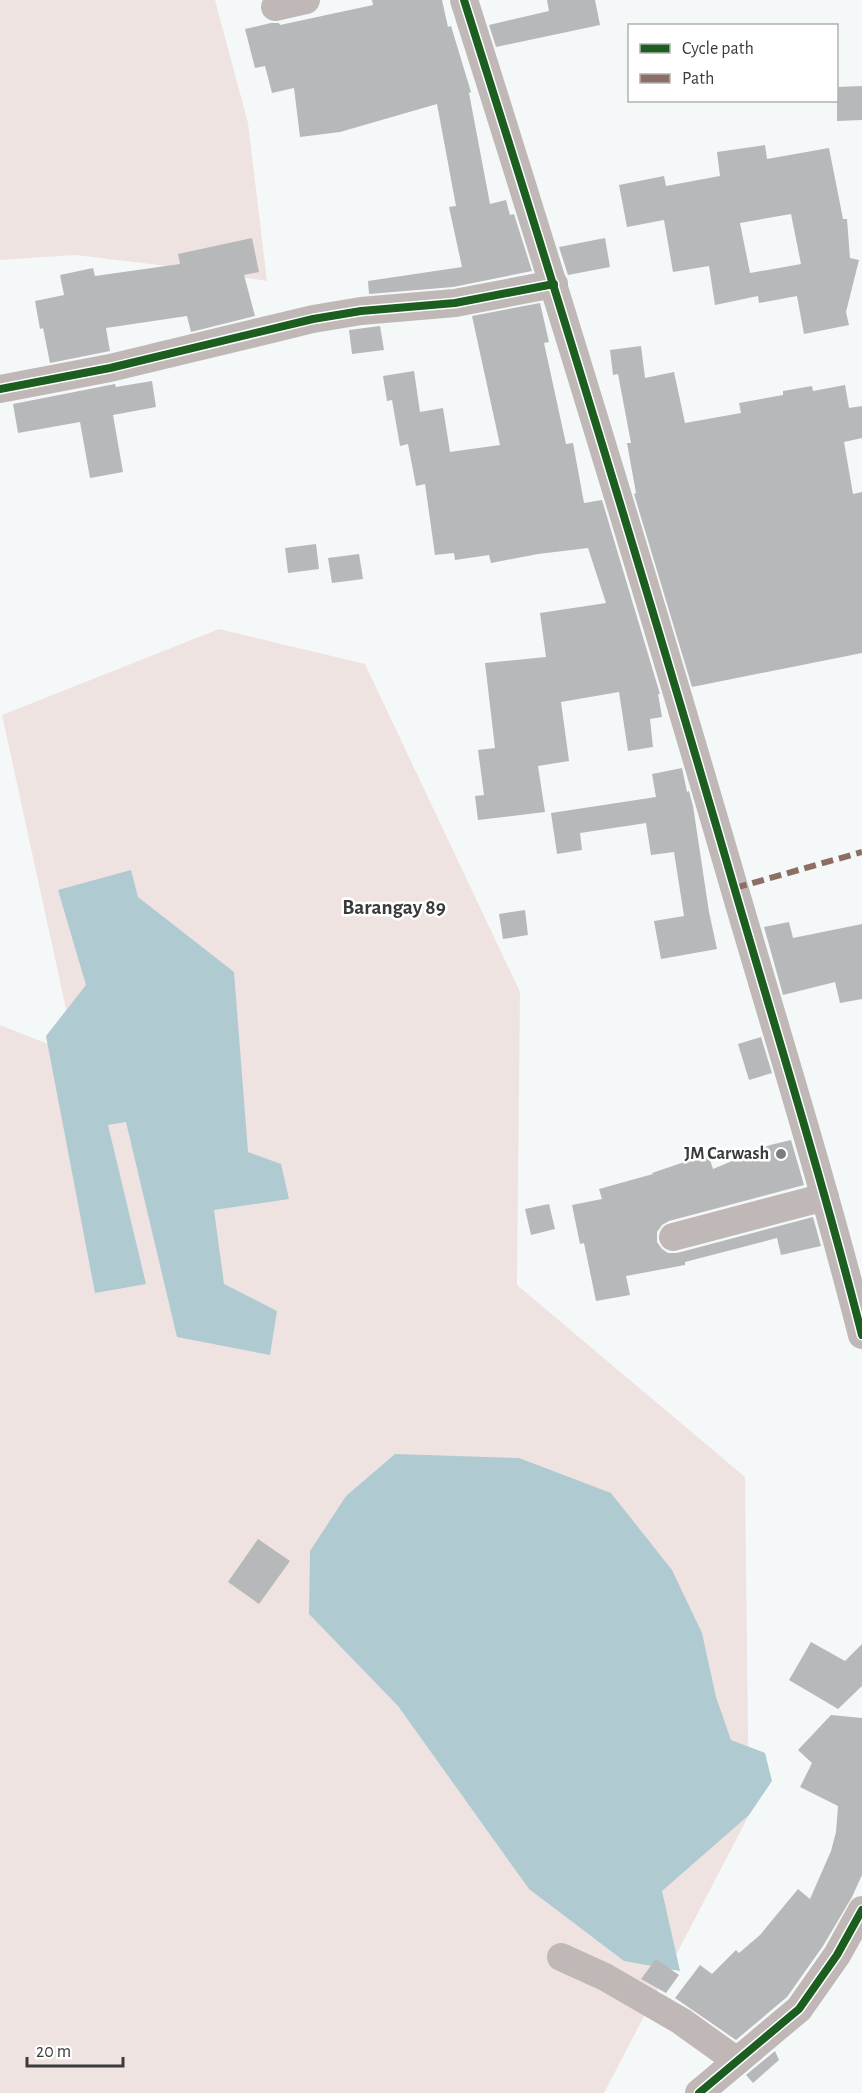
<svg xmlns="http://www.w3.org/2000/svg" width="862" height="2093" font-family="'Alegreya Sans',sans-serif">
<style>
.green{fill:#efe3e1}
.water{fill:#b0cad2}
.building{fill:#b6b8b9;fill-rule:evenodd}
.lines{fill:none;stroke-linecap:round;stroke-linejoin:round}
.street{stroke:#c0b7b7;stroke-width:28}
.quiet{stroke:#8d6e63;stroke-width:6;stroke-dasharray:12 6;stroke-linecap:butt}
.cycleway-casing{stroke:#fff;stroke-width:11}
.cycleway{stroke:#1b5e20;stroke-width:8}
.poi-dot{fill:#7b7d7e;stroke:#fff;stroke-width:2}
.labels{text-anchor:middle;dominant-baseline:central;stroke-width:5;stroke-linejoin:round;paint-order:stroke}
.poi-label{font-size:18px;font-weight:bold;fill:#3a3b3c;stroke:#fff;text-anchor:end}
.quarter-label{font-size:21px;font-weight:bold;fill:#3a3b3c;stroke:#fff}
</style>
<rect width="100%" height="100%" fill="#f5f8f9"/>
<!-- green -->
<g class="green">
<polygon points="0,0 215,0 248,123 267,281 167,266 75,255 0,260"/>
<polygon points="219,629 365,664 520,992 517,1285 745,1477 749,1815 604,2093 0,2093 0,1025 76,1055 2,715"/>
</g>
<!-- water -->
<g class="water">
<polygon points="131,870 138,897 234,972 248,1152 281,1164 289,1199 214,1210 224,1284 277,1311 270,1355 177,1337 126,1122 108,1125 146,1284 95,1293 46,1036 86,985 58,890"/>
<polygon points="395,1454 519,1458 611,1493 672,1570 702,1633 716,1697 731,1740 765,1753 772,1781 749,1815 662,1891 680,1971 624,1961 529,1889 398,1706 309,1614 310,1551 346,1496"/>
</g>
<!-- building -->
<g class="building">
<polygon points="372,0 442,0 448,27 451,26 471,92 469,93 490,204 506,200 510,215 514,214 532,271 453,287 369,294 368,281 462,267 449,207 456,206 437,104 340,132 300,137 294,88 272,93 265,66 255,68 245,29 271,23 279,23 280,25 373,5"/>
<polygon points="547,0 595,0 600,25 496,47 489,25 549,11"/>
<polygon points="862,86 862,120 837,121 837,87"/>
<path d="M765 145 767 159 829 148 843 219H847L850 258 859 260 846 312 849 325 804 334 797 296 759 303 758 296 715 305 709 266 673 272 664 220 627 227 619 185 664 176 666 186 720 176 717 152ZM791 214 801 264 750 273 740 223Z"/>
<polygon points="252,238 259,272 244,275 255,316 191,332 187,316 106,328 110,351 50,363 43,328 40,329 35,301 64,295 60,275 93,268 95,276 180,264 178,254"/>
<polygon points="605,238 610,267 568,275 559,247"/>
<polygon points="540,303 549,342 544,343 566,444 573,443 584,503 602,500 660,694 658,694 662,717 650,719 653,747 628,751 619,692 561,702 569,761 538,766 545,812 478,820 475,796 484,795 478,750 495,748 485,663 546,657 540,613 606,603 588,548 538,554 491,563 489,555 455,560 454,553 435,555 425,484 416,486 408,444 400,446 392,400 387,401 383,376 414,371 420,412 443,408 450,452 500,445 472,316"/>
<polygon points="380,326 384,350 352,354 349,330"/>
<polygon points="641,346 645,378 674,372 685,423 741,413 739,403 783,395 783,391 812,386 813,391 845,385 849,408 862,406 862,438 844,442 853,494 862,492 862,653 692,687 634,494 636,493 627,443 631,443 618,374 613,375 610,350"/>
<polygon points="152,381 156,407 113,415 123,472 90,478 80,422 18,433 13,404 115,384 116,387"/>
<polygon points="316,544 319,569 288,573 285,548"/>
<polygon points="359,554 363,579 332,583 328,558"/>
<polygon points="682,768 687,792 689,791 693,806 709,912 717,949 661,959 654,921 684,916 674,852 651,855 646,823 580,833 582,850 557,854 551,813 656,797 652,774"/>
<polygon points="525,910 528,935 503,939 499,914"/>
<polygon points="789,922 793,938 862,924 862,999 840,1003 835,982 783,995 764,927"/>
<polygon points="761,1037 772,1073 749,1080 738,1044"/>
<polygon points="791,1140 804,1185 669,1221 662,1225 657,1232 657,1242 662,1249 668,1253 677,1253 813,1217 821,1246 781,1255 777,1238 685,1262 685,1265 626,1276 630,1295 596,1301 584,1243 580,1244 572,1205 602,1199 599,1189 653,1174 652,1173 708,1154 713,1169 770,1145"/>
<polygon points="549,1204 555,1229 531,1235 525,1209"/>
<polygon points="258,1539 290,1561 259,1604 228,1582"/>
<polygon points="811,1642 845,1661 862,1644 862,1686 838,1709 789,1680"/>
<polygon points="831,1715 862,1718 862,1875 852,1897 823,1946 787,1997 736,2040 675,1998 700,1965 712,1974 736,1950 739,1953 760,1935 798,1889 810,1899 831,1851 836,1832 838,1806 800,1787 812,1763 798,1750"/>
<polygon points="656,1959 679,1975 666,1993 641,1979"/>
<polygon points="775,2051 779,2060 753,2083 746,2075"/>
</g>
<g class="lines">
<!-- street -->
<g class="street">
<path d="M464 0C559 300 651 601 739 904 781 1047 825 1190 862 1335"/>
<polyline points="275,7 306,0"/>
<polyline points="0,389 110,368 313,319 361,311 455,303 554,284"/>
<polyline points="673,1237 825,1197"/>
<polyline points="561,1957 605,1977 681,2021 737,2061"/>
<polyline points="699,2093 799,2009 837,1955 862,1910"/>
</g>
<!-- quiet -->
<polyline class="quiet" points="735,888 862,852"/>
<defs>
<g id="cycleway">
<path d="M464 0C559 300 651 601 739 904 781 1047 825 1190 862 1335"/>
<polyline points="0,389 110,368 313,319 361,311 455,303 554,284"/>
<polyline points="699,2093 799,2009 837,1955 862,1910"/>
</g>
</defs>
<!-- cycleway casing -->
<use href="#cycleway" class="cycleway-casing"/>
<!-- cycleway -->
<use href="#cycleway" class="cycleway"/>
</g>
<!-- markers -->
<circle class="poi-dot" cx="781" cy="1154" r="6"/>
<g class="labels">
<!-- poi labels -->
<g class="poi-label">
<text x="769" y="1154">JM Carwash</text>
</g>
<!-- quarter labels -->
<g class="quarter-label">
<text x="394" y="907">Barangay 89</text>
</g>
</g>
<!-- legend -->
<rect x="628" y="24" width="210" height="78" fill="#ffffff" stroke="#b0b1b1" stroke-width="1.5"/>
<rect x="640" y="44" width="30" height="9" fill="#1b5e20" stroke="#b0b1b1" stroke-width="1.5"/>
<text x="682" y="54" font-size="18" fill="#3a3b3c">Cycle path</text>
<rect x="640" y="74" width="30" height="9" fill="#8d6e63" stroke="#b0b1b1" stroke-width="1.5"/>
<text x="682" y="84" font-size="18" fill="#3a3b3c">Path</text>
<!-- scale -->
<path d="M27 2057v9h96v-9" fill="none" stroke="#3a3b3c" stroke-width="3"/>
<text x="36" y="2057" font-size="18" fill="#3a3b3c" stroke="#ffffff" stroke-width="4.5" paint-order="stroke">20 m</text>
</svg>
